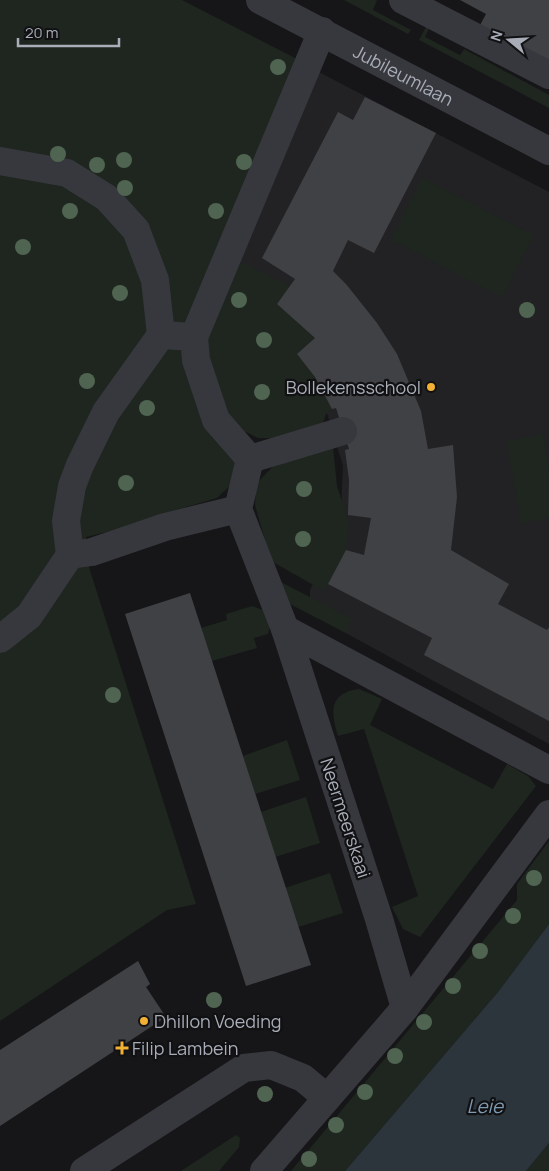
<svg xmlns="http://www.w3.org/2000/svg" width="549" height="1171" font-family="Manrope,sans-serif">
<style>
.built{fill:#222225}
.green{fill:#1e261f}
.water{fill:#2c353c}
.building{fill:#404145}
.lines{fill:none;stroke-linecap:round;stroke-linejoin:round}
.minor{stroke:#37383d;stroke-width:28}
.tree{fill:#506452}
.poi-dot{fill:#f2b134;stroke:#111113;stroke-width:2}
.labels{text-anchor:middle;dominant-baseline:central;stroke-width:4.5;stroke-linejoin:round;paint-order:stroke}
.street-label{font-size:18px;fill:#a8adb8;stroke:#111113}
.poi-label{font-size:18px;fill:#a8adb8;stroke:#111113;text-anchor:start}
.water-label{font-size:19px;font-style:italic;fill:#7f9bb3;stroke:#111113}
</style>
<rect width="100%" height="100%" fill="#161618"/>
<!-- built -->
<polygon class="built" points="315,70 549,192 549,744 322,620 310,604 310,590 340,530 343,466 326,410 226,288"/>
<!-- green -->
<g class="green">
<polygon points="0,0 182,0 299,60 183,358 197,406 235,462 231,485 217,498 162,514 132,526 86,537 88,564 196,904 167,910 0,1021"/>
<polygon points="344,0 377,0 373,10 411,30 408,34"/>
<polygon points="428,23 431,24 425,37 460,55 464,49 549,95 549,108 419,40"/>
<polygon points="422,178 534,235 502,297 391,240"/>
<polygon points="244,263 290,287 277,304 315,338 297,354 315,377 332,409 326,414 322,426 275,438 258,438 242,430 230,420 204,357 208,328 235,265"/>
<polygon points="543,434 549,470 549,518 521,523 507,441"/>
<polygon points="333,447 337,486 349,524 346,550 324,591 271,561 255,505 256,490 259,481 279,460"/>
<polygon points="279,581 352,619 346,633 284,601"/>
<polygon points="252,606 263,610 270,626 268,634 254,638 257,648 212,661 201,628 227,620 226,614"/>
<path d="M359 689 382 699 370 725 493 789 507 764 528 776 536 786 420 937 403 929 392 907 418 896 364 729 338 736C331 713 328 693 359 689Z"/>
<polygon points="287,740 300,780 255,794 243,756"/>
<polygon points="306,797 320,843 275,857 261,812"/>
<polygon points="549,841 549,924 498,992 345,1171 291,1171 517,900 517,884"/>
<polygon points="330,873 343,913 298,927 285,888"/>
<polygon points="236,1135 240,1138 239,1147 219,1171 181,1171"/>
<polygon points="549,1143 549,1171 526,1171"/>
</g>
<!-- water -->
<polygon class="water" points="549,924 549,1143 526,1171 345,1171 498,992"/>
<!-- building -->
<g class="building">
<polygon points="460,0 549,0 549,64 479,27 486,14"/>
<polygon points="365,97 436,133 374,253 348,240 333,271 346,284 377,323 397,354 421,411 428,449 453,445 457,497 451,550 509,584 498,604 547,630 549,627 549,721 424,655 432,638 328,584 346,550 364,555 371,518 348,515 349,480 345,450 349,449 336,408 332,409 315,377 297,354 315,338 277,304 295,279 262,258 338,112 353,120"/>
<polygon points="190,593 311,965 246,986 125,614"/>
<polygon points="138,961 150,984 146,987 166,1017 0,1126 0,1050"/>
</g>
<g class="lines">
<!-- minor -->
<g class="minor">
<path id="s1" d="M260 0 549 151"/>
<polyline points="403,0 549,75"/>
<polyline points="0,161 67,173 107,198 136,230 155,280 161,335 194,337 196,360 216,420 250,459 238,509 285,629"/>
<polyline points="194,337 322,31"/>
<polyline points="250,459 343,431"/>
<polyline points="70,555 92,552 165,527 238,509"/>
<polyline points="0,639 29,616 70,555 66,521 72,486 80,465 106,412 161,335"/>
<polyline points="405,1008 379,919 285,629 549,770"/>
<polyline points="84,1171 244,1068 271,1065 303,1078 327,1098"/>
<polyline points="264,1171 405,1008 549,814"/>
</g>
</g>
<!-- trees -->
<g class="tree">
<circle cx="278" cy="67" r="8"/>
<circle cx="58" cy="154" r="8"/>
<circle cx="124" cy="160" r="8"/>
<circle cx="244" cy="162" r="8"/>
<circle cx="97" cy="165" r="8"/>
<circle cx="125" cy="188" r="8"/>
<circle cx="70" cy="211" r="8"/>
<circle cx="216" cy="211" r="8"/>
<circle cx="23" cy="247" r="8"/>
<circle cx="120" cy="293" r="8"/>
<circle cx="239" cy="300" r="8"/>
<circle cx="527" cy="310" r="8"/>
<circle cx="264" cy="340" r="8"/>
<circle cx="87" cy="381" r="8"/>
<circle cx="262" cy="392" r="8"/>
<circle cx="147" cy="408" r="8"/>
<circle cx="126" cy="483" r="8"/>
<circle cx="304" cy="489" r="8"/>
<circle cx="303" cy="539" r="8"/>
<circle cx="113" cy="695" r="8"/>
<circle cx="534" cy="878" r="8"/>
<circle cx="513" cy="916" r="8"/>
<circle cx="480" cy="951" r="8"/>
<circle cx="453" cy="986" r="8"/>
<circle cx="214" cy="1000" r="8"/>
<circle cx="424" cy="1022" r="8"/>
<circle cx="395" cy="1056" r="8"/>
<circle cx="365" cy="1092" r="8"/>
<circle cx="265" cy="1094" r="8"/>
<circle cx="336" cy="1125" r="8"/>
<circle cx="309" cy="1159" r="8"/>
</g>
<!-- markers -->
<g class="poi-dot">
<circle cx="431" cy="387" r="5"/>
<circle cx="144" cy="1021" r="5"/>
<path d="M119.5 1040.5h5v5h5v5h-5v5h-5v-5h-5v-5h5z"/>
</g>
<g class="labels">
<!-- street labels -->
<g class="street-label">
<text stroke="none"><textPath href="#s1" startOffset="162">Jubileumlaan</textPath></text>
<text transform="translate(346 818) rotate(72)">Neermeerskaai</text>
</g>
<!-- poi labels -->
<g class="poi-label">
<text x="421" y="387" text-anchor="end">Bollekensschool</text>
<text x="154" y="1021">Dhillon Voeding</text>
<text x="132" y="1048">Filip Lambein</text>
</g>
<!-- water labels -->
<g class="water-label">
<text x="485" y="1106">Leie</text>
</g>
</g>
<!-- north arrow -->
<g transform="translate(509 40) rotate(288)" stroke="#111113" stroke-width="4" paint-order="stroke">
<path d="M0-4L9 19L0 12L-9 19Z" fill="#a8adb8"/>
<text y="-8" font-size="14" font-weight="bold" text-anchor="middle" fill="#a8adb8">N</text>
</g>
<!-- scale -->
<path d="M18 38v8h101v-8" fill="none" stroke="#a8adb8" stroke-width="2.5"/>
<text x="25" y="38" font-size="15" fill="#a8adb8" stroke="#111113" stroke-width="4" paint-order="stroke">20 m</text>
</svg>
